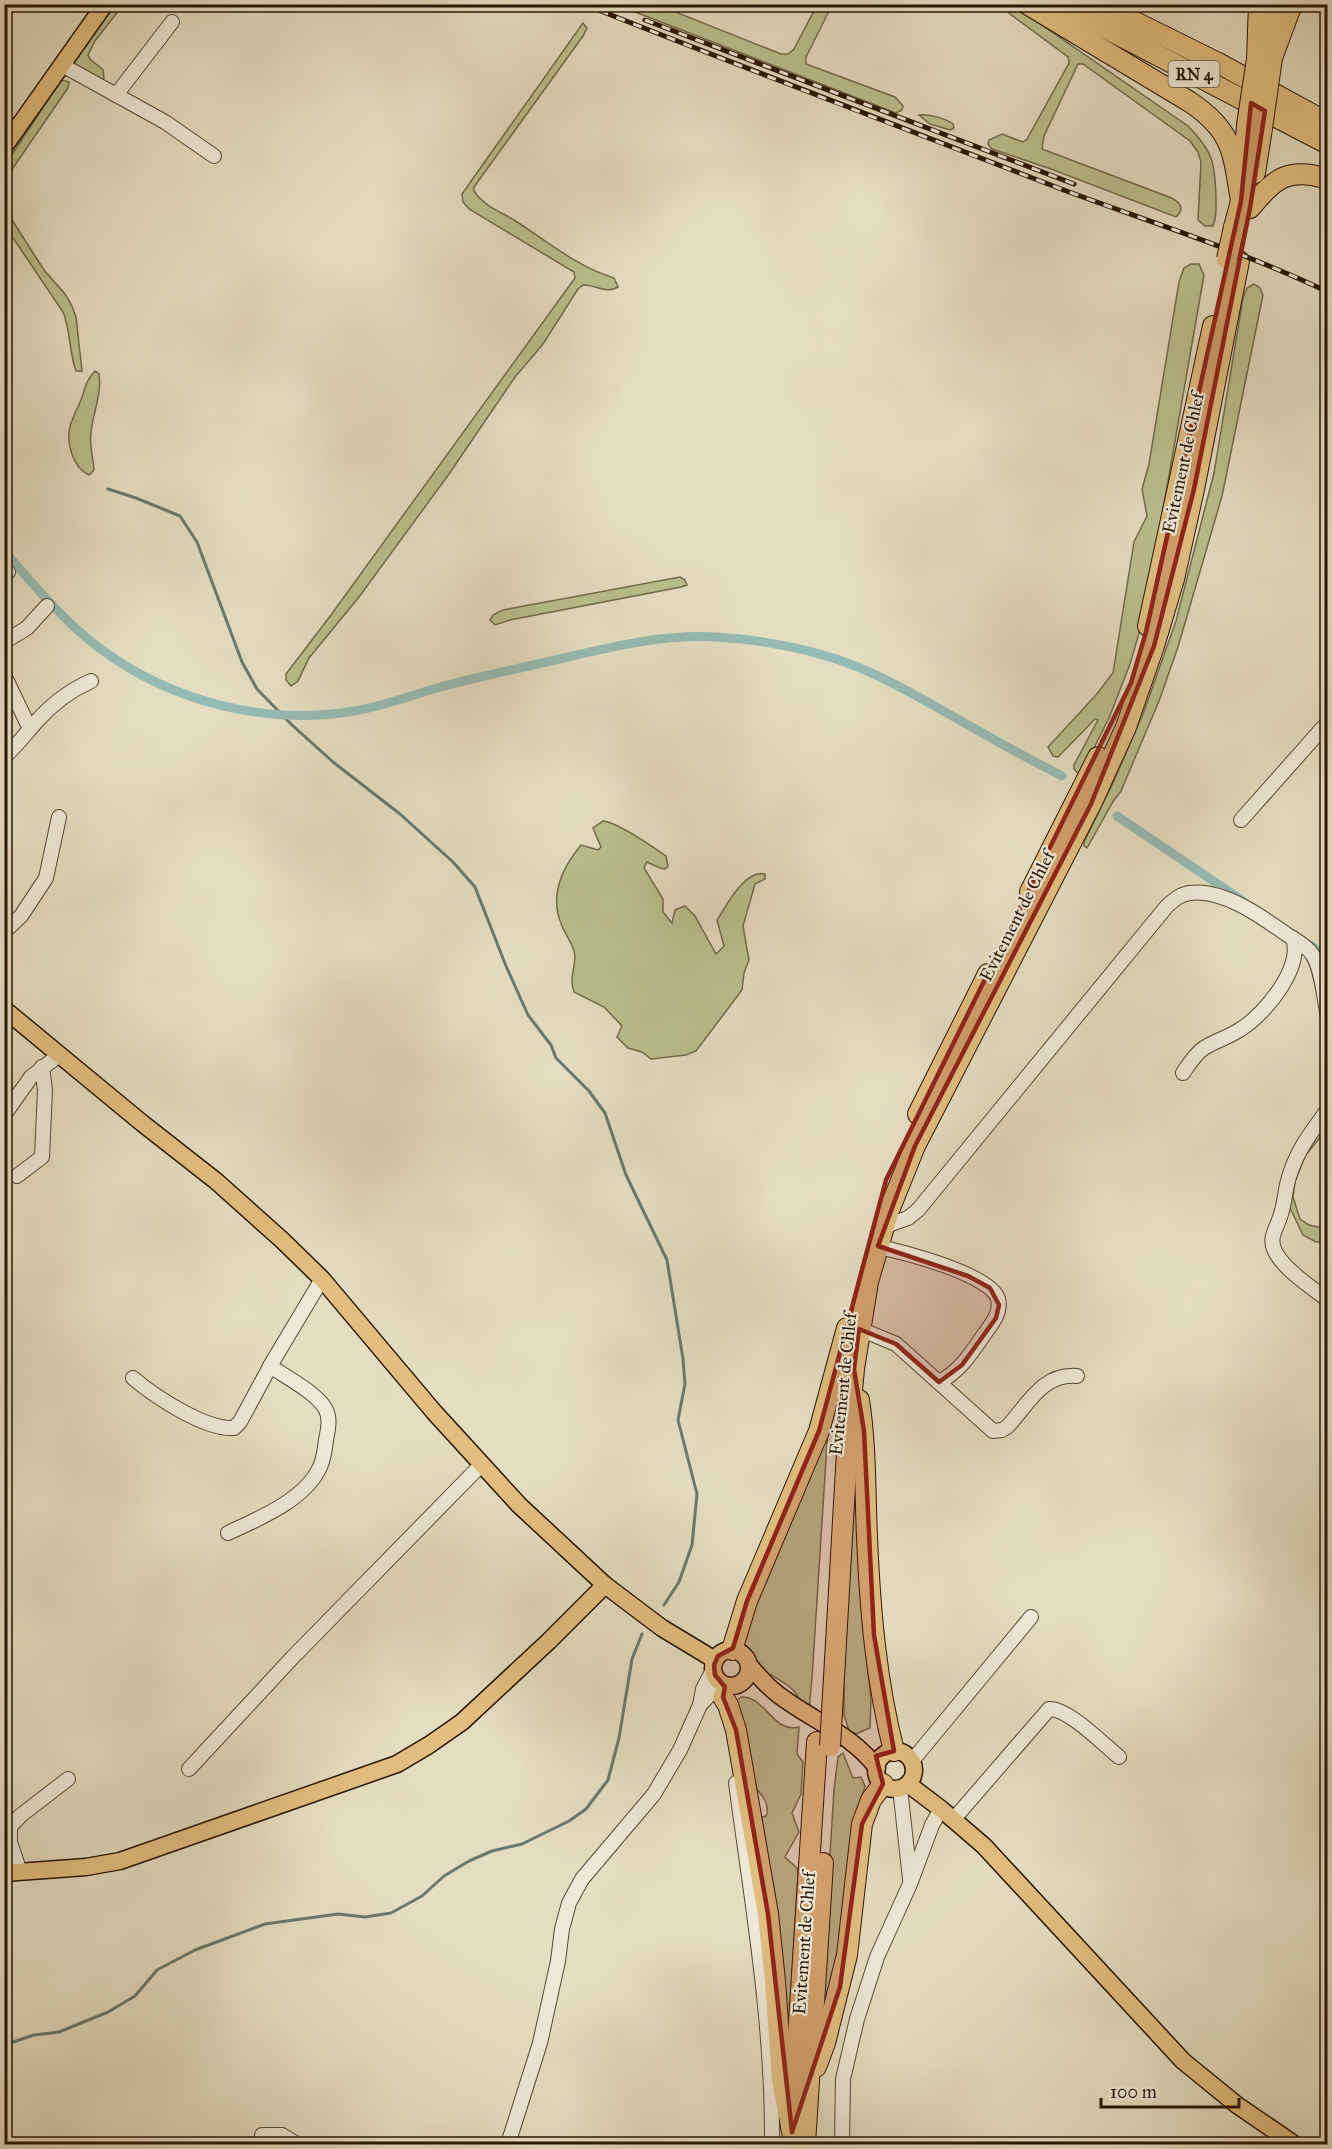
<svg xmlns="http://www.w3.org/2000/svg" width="1332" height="2149" font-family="'IM FELL Great Primer',serif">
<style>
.green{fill:#bbbf8e;stroke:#716a4a;stroke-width:1.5}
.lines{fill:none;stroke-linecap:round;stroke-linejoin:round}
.stream{stroke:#6a796e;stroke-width:3}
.canal{stroke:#96bbb4;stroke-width:9}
.minor-casing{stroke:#564734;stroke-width:16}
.major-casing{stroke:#271505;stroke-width:19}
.highway-casing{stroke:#271505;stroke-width:22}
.minor{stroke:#eee9d7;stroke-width:14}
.major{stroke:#e2be80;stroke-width:16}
.highway{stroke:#e2be80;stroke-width:20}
.rail-casing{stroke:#271505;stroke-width:5}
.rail{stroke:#eee9d7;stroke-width:3;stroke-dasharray:9;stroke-linecap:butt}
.highway-bridge-casing{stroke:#271505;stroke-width:22;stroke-linecap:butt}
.highway-bridge{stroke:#e2be80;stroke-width:20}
.marked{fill:#8f2418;fill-opacity:0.2;stroke:#8f2418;stroke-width:4.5;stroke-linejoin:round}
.labels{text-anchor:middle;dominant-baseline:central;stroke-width:4.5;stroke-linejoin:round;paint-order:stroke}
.shield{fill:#eee9d7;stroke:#635544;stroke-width:1.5}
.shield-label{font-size:16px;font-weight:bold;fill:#271505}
.street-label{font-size:18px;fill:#271505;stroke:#eee9d7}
</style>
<rect width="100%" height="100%" fill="#e5ddc1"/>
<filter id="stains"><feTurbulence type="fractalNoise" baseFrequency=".00333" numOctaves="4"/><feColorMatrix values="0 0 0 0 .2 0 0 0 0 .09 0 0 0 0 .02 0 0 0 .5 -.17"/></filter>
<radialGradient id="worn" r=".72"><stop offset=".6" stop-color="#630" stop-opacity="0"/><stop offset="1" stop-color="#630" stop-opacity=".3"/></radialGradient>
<!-- green -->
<g class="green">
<polygon points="115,5 123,5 95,41 88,55 90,59 103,70 104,78 100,81 71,65"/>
<polygon points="617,5 658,5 781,54 788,54 794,49 817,5 832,5 806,57 806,64 895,97 903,106 902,110 896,113"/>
<path d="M998 5H1013L1188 126C1213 152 1215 162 1216 198 1216 209 1217 217 1213 226H1205L1198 220 1201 162 1198 152 1190 141 1083 64H1078L1044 136 1042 149 1169 197C1179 201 1186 208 1176 217L1051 169 992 149 988 144 989 140 1002 134 1023 142 1027 139 1069 63 1068 57Z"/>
<path d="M583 23 587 28 583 36 474 187V191C484 206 499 211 514 220 547 241 577 267 614 278L618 287C607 294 596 285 583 285L578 289 543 344 515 377 449 474 359 597 309 658 298 681 291 686 286 680V674L331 615 575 278 574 272 469 209 463 202 462 194Z"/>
<polygon points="61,80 69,82 68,88 8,175 5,185 5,165"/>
<path d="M919 115C929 114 945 118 953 124L954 128 950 130 930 124Z"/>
<path d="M5 209 44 270 65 294 72 306 76 317 82 371H76C69 352 71 331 63 312L5 226Z"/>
<polygon points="1191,264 1199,264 1204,275 1145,613 1130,664 1109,718 1080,776 1074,769 1074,765 1098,720 1095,719 1058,757 1053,756 1048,747 1096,695 1113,673 1134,542 1147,516 1142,489 1149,464 1179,282 1184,268"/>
<polygon points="1254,284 1260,288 1263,295 1222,496 1178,647 1159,701 1121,791 1114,800 1087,848 1084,846 1084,842 1113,783 1143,714 1176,621 1214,473 1243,298 1247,288"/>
<path d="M95 371 99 374C102 393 93 413 91 432 89 445 93 456 94 470L89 475C73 468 66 443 70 426 73 417 77 409 81 400 85 389 86 380 95 371Z"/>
<polygon points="680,577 685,580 687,585 681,587 510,620 495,625 490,620 493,615 503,610"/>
<path d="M603 821C618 822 653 847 666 856L668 866 665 869 660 868 647 862 644 868 663 899V912L672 923 675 910 685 906 695 916 716 954 724 946 717 920C726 906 745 869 765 874V879L755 884 743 926 749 960 744 973 742 990 696 1051 686 1055 651 1059 642 1052 628 1048 617 1037 622 1026 604 1007 574 992C568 975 578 964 574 951 572 943 565 934 562 926 549 897 562 868 581 845L598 850 601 847 593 828Z"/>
<polygon points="1327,1114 1327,1129 1305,1156 1295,1182 1293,1197 1300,1219 1309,1225 1327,1229 1327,1242 1316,1242 1303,1235 1289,1206 1294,1175"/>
<path d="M826 1428H828L812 1678 809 1711 806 1712C802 1706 799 1697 794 1691 775 1671 739 1670 745 1633 772 1565 804 1498 826 1428Z"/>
<polygon points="856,1452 863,1625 871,1698 870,1728 856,1734 849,1731 844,1715 844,1653"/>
<path d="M741 1697C765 1695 773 1734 799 1727L797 1754 803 1762 801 1794 792 1813 799 1832 785 1857 797 1868 798 1875 785 2086 758 1818 766 1816C772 1801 756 1791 750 1779 743 1768 738 1717 736 1701Z"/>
<polygon points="843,1753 853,1778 861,1777 865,1786 858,1810 841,1946 819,2030 834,1790 838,1757"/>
</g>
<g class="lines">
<!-- stream -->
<g class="stream">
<polyline points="108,489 136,498 180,516 197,542 242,662 257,689 292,725 333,762 400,814 453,862 475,887 506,966 528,1015 551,1045 556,1058 589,1091 605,1113 626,1175 667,1260 683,1359 685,1384 678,1420 697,1494 692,1545 679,1582 664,1605"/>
<polyline points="4,2045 34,2035 59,2032 108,2012 135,1996 157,1970 195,1950 265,1924 338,1914 365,1917 391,1913 422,1896 444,1876 469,1861 492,1851 522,1844 569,1821 586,1809 608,1780 619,1738 632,1659 642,1634"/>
</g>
<!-- canal -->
<g class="canal">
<path d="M4 551C33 584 66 624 102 650 173 702 267 726 354 711 385 706 414 694 444 686 479 677 515 669 551 661 606 648 660 634 716 637 764 640 813 649 858 667 897 683 934 706 970 726 1001 744 1031 760 1062 776"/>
<polyline points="1117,816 1243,901"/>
<polyline points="1310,945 1328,957"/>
</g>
<defs>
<g id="minor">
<polyline points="62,65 165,122 214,156"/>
<polyline points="116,95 172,22"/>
<polyline points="4,575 8,572"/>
<polyline points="4,642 27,628 47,606"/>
<polyline points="4,675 30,729"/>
<path d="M4 757C17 746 26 733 37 721 52 704 71 690 91 681"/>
<polyline points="1241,820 1328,722"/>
<polyline points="4,932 21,916 46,878 59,817"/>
<path d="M1183 1073C1189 1064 1195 1054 1204 1048 1215 1041 1229 1037 1241 1029 1265 1014 1303 968 1293 938"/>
<path d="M1328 1109C1311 1133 1298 1148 1289 1177 1285 1189 1285 1202 1281 1214 1277 1229 1267 1238 1276 1253 1285 1270 1312 1288 1328 1300"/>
<polyline points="4,1115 31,1077 59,1055"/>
<polyline points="17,1176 42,1157 45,1090 42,1067"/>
<path d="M883 1227 908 1218 918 1210 1167 906C1174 900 1180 894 1190 893 1223 889 1261 916 1286 934 1295 940 1306 945 1312 954 1322 968 1324 999 1328 1016"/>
<path d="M878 1247C902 1251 992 1275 998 1299 1002 1313 990 1326 983 1336 970 1355 959 1372 939 1382"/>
<path d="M860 1329 896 1344 993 1431 1002 1430 1007 1427C1028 1405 1042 1373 1077 1376"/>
<path d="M133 1378C154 1396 205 1430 234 1428L240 1422 273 1361 322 1279"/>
<path d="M228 1533C258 1519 305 1500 320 1467 324 1458 325 1449 326 1440 328 1429 331 1418 325 1408 315 1392 286 1377 270 1366"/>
<polyline points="700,1705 721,1683"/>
<polyline points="912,1761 1031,1617"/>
<polyline points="189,1769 292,1658 482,1464"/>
<path d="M736 1783C752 1903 773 2023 772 2144"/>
<polyline points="900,1788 910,1879"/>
<path d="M953 1820 1049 1709C1068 1708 1103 1744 1119 1757"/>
<polyline points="20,1872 10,1842 10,1827 20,1816 68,1779"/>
<polyline points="262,2135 282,2135 297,2144"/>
<polyline points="508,2144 540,2043 558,1961 562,1929 569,1903 582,1879 654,1794 680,1750 700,1705 703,1689 713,1670"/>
<polyline points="842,2144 843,2079 857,2019 877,1957 910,1884 932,1825 941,1809"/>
</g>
<g id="major">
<polyline points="4,147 105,4"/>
<polyline points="4,1009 142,1123 216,1181 282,1240 322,1279 434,1412 519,1505 605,1585 662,1628 715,1660"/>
<circle cx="731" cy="1668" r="18"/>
<path d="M749 1665C757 1674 765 1684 775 1692 808 1719 850 1732 877 1768"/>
<circle cx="895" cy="1770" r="19"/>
<polyline points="908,1784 941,1809 984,1846 1183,2061 1237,2105 1294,2144"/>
<polyline points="4,1873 86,1867 120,1861 397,1764 429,1745 462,1722 549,1641 605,1585"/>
</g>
<g id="highway">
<path d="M1027 4 1190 102C1233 131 1233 152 1241 201"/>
<polyline points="1059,4 1328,144"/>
<polyline points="1099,4 1218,63 1328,123"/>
<polyline points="1273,40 1274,4"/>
<polyline points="1272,58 1292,4"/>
<polyline points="1257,59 1259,4"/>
<polyline points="1255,173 1262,128"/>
<path d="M1250 208C1275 179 1287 166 1328 179"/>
<polyline points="1234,227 1241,201 1247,125"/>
<polyline points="1148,626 1213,326"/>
<polyline points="1030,892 1098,757"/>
<polyline points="918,1114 988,974"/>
<path d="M859 1400C866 1445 865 1491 867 1537 870 1609 876 1681 894 1751"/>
<polyline points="732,1650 747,1601 819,1431 847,1328"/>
<polyline points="723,1697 728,1705 736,1730 768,1914 775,1981 782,2079 792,2132"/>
<polyline points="832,1712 848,1434 854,1369 868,1282 888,1213 915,1146 1091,804 1126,727 1154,646 1174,579 1194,489 1239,261"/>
<polyline points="816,2067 825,2043 847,1955 862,1824 871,1800 883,1784"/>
<polyline points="794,2099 817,1742"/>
<polyline points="805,2144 823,1863"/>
</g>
</defs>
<!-- minor casing -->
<use href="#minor" class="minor-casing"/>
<!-- major casing -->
<use href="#major" class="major-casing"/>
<!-- highway casing -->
<use href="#highway" class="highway-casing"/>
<!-- minor -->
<use href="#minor" class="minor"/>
<!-- major -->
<use href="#major" class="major"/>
<!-- highway -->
<use href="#highway" class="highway"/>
<defs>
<g id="rail">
<path d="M583 4C742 67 902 128 1061 189 1150 222 1242 251 1328 292"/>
<polyline points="645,20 1074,184"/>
</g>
</defs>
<!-- rail casing -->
<use href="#rail" class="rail-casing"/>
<!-- rail -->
<use href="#rail" class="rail"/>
<defs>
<g id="highway-bridge">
<polyline points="1247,125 1257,59"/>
<polyline points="1262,128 1272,58"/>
<polyline points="1227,259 1234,227"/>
<polyline points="830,1746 832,1712"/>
</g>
</defs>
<!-- highway-bridge casing -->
<use href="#highway-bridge" class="highway-bridge-casing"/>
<!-- highway-bridge -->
<use href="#highway-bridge" class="highway-bridge"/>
</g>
<!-- marked area -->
<path class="marked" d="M1251 103 1265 111 1250 208 1194 489 1154 646 1091 804 915 1146 878 1246 968 1276 990 1288 999 1305 996 1318 962 1365 939 1382 896 1344 859 1329 854 1369 864 1431 874 1635 894 1751 876 1756 883 1784 862 1824 840 1987 792 2132 768 1914 736 1730 723 1697 725 1687 715 1675 714 1665 718 1656 733 1648 747 1601 819 1431 886 1180 1131 683 1146 632 1241 201Z"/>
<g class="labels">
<!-- shield labels -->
<rect class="shield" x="1168.5" y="61" width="51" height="26" rx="4.5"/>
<g class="shield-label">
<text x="1194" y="74">RN 4</text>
</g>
<!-- street labels -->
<g class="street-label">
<text transform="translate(1183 463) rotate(-78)">Evitement de Chlef</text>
<text transform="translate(1017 916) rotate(-63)">Evitement de Chlef</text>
<text transform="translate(843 1384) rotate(-84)">Evitement de Chlef</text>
<text transform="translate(804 1943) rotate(-86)">Evitement de Chlef</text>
</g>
</g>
<!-- margin -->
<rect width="1332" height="2149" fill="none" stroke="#e5ddc1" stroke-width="24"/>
<rect x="6" y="6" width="1320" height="2137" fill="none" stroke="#271505" stroke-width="3"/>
<rect x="12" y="12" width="1308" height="2125" fill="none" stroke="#271505" stroke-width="1.5"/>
<!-- scale -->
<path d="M1101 2098v9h138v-9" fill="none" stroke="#271505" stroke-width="3"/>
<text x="1110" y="2098" font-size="18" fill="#271505" stroke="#eee9d7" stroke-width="4.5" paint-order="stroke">100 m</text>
<rect width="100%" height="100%" filter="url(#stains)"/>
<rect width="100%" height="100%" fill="url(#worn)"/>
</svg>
